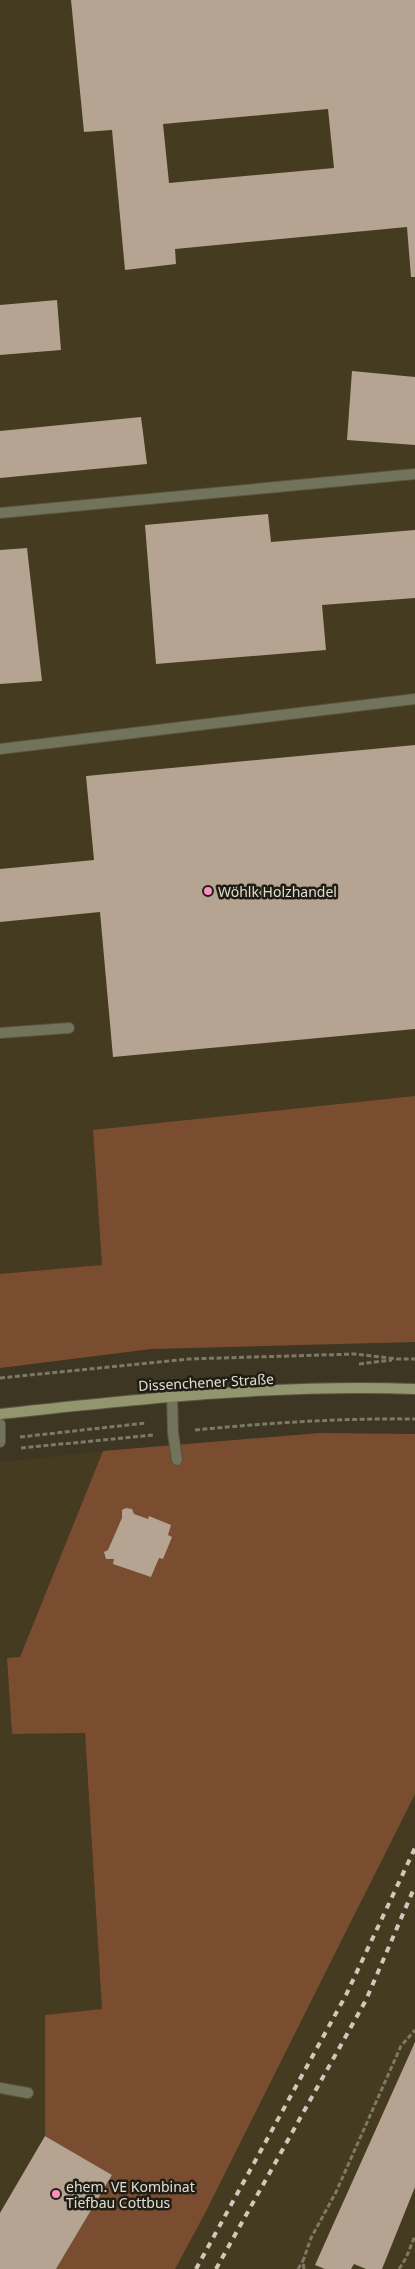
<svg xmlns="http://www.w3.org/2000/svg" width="415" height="2269" font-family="'Noto Sans',sans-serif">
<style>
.built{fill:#443b20}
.green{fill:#7b4d30}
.building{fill:#b4a491;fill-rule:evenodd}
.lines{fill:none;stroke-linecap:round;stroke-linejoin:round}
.service-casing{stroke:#5a5442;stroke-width:12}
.secondary-casing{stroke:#5a5442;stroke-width:12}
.path{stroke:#7d7867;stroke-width:3;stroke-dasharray:5 2.5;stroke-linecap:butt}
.service{stroke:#71735a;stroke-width:10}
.secondary{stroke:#92956d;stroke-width:10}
.rail{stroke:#cec9bc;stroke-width:4;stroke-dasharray:6 6;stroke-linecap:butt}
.poi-dot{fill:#fd8ebe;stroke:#201d14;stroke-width:2}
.labels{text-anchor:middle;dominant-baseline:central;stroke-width:5;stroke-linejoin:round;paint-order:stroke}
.poi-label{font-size:14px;fill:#e1ddd1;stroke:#201d14;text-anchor:start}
.street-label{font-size:14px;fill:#e1ddd1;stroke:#201d14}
</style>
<rect width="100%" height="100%" fill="#3c3622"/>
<!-- built -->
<g class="built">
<polygon points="0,0 415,0 415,1342 151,1349 0,1368"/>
<polygon points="103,1451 20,1657 7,1658 12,1734 85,1733 102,2009 204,2214 415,1794 415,2269 0,2269 0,1462"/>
</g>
<!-- green -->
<g class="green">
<polygon points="415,1096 415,1342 151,1349 0,1368 0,1274 102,1265 93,1130"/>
<polygon points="320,1433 415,1434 415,1794 204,2215 175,2269 56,2269 112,2175 45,2136 45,2015 102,2009 85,1733 12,1734 7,1658 20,1657 103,1451"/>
</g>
<!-- building -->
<g class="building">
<path d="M71 0H415V277H411L407 227 175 249 176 264 125 270 112 130 84 132ZM328 109 334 168 169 183 163 124Z"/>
<polygon points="57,300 61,350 0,355 0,305"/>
<polygon points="352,371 415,377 415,445 347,440"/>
<polygon points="141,417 147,464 0,478 0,431"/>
<polygon points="268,514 271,542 415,530 415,598 322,605 326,650 156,664 145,525"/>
<polygon points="27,548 42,681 0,684 0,550"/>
<polygon points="415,745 415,1029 113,1057 100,912 0,922 0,869 94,860 86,776"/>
<polygon points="126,1508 132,1509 134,1514 148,1519 149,1516 171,1525 168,1535 172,1537 163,1559 159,1558 151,1577 113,1564 114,1559 106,1559 104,1552 108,1550 122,1518 122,1510"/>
<polygon points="415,2042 415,2187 382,2269 366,2269 354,2264 351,2269 325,2269 315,2265"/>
<polygon points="45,2136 112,2175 56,2269 0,2269 0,2213"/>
</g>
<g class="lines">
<defs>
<g id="service">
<polyline points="0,513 415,474"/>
<polyline points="0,749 415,699"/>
<polyline points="0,1033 69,1028"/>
<polyline points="172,1395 173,1433 177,1460"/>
<polyline points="0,1424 0,1442"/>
<polyline points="0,2088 28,2093"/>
</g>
<path id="secondary" d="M0 1414C138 1399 276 1384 415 1389"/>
</defs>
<!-- service casing -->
<use href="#service" class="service-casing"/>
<!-- secondary casing -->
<use href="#secondary" class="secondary-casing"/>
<!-- path -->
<g class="path">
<polyline points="359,1364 392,1360"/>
<polyline points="0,1378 188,1359 355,1354 398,1359 415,1359"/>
<path d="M195 1430C267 1423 342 1418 415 1419"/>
<polyline points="20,1437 146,1423"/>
<polyline points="21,1448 154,1435"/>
<polyline points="298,2269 303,2261"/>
<polyline points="304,2269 303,2261 311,2238 336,2192 401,2046 415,2030"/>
<polyline points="399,2269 406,2258 415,2236"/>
</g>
<!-- service -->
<use href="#service" class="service"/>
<!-- secondary -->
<use href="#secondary" class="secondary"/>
<!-- rail -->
<g class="rail">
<polyline points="196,2269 346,1995 415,1848"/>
<polyline points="216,2269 366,2000 415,1886"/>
</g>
</g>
<!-- markers -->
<g class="poi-dot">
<circle cx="208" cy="891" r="5"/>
<circle cx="56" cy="2194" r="5"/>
</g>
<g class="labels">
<!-- poi labels -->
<g class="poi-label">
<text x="218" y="891">Wöhlk Holzhandel</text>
<text x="66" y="2186">ehem. VE Kombinat<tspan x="66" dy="16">Tiefbau Cottbus</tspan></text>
</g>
<!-- street labels -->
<g class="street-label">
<text transform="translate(206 1382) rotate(-3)">Dissenchener Straße</text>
</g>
</g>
</svg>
